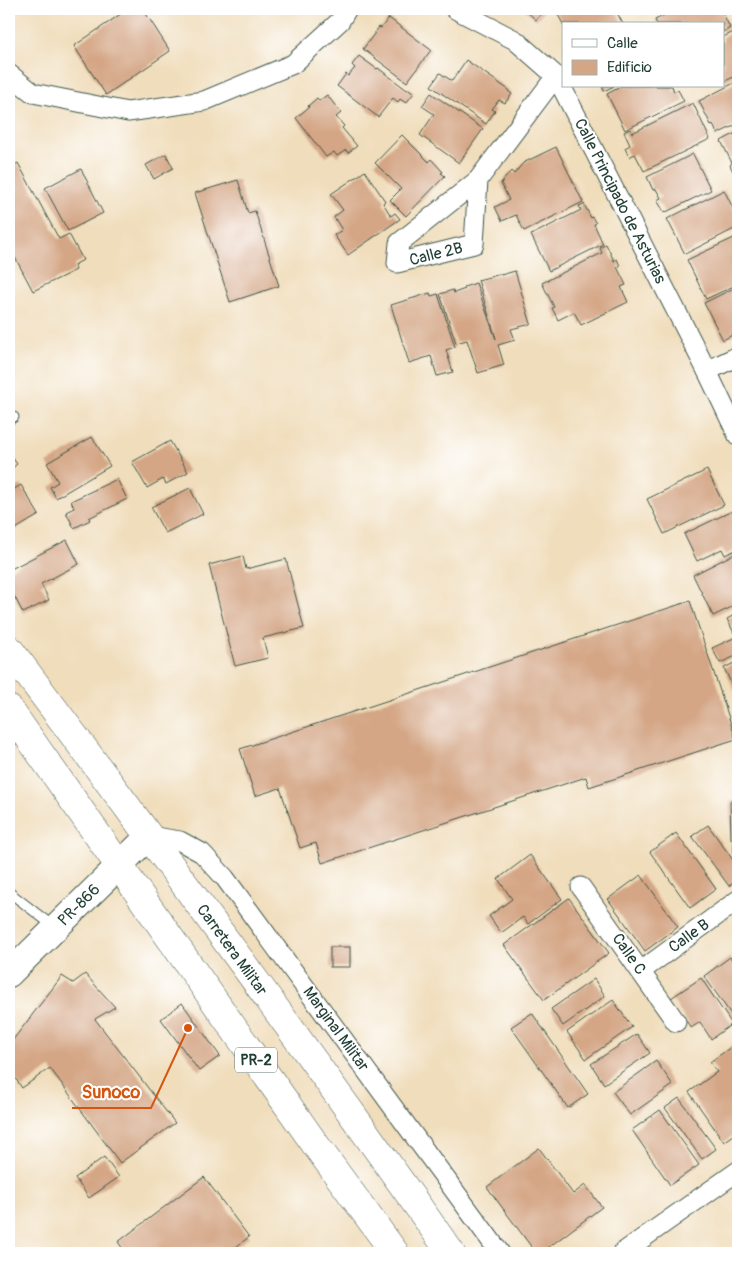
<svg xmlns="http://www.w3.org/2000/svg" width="747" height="1262" font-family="Pangolin,sans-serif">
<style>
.building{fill:#d4a685}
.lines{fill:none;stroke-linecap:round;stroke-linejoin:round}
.lane-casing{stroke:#3e5548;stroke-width:11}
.street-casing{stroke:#3e5548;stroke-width:21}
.secondary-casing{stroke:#3e5548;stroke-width:28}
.primary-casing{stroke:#3e5548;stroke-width:29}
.lane{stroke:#fff;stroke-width:9}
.street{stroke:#fff;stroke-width:19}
.secondary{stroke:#fff;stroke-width:26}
.primary{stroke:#fff;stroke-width:28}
.labels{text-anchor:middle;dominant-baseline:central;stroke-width:4;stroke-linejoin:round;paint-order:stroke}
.shield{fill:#fff;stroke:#627771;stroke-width:1}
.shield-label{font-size:15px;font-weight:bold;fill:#1f3d34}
.street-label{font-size:16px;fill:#1f3d34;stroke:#fff}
.leader{fill:none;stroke:#d45610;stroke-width:2}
.callout-dot{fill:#d45610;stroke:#fff;stroke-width:2}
.callout-label{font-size:18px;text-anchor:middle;font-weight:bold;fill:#d45610;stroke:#fff;stroke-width:4;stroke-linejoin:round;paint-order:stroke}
</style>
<rect width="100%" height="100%" fill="#fff"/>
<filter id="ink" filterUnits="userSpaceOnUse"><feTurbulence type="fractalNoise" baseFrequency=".02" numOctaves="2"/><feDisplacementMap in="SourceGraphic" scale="10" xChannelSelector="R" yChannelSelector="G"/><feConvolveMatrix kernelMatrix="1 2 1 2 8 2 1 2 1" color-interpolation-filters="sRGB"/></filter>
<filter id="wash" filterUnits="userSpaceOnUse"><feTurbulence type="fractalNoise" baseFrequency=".0096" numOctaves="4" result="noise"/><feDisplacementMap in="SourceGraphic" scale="20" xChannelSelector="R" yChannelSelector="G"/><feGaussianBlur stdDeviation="1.12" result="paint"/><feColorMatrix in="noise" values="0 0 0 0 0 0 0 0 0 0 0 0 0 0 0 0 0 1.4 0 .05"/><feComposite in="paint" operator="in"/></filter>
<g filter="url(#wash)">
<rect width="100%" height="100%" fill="#f0ddbb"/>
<g id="blocks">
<!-- building -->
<g class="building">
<polygon points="128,9 143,9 170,51 106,95 74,46"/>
<polygon points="524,9 546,9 536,20"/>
<polygon points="565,9 615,9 623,24 563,24 557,13"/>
<polygon points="676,9 721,9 730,28 723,32 723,24 657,24 655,20"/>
<polygon points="389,18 431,50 407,82 363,49 379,27 381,28"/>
<polygon points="736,31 738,35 738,75 723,82 723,37"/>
<polygon points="359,56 377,69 378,68 407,90 409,89 414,93 406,103 400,99 398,102 393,98 378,117 337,86 346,74 348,76 355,68 352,65"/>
<polygon points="466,60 509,90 508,91 512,94 505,103 499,100 492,109 495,111 486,124 431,86 440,73 452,81"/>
<polygon points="738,81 738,124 717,134 713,124 711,125 699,101"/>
<polygon points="602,86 614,86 604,91"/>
<polygon points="622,86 672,86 674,92 678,90 684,101 625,130 607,94"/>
<polygon points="431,93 483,129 459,163 420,135 434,114 422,106"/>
<polygon points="327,95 341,113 336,117 344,126 342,128 357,146 348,153 346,150 337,156 334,152 326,157 296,118 309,107 308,106 317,98 319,101"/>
<polygon points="693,103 710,139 644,171 635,154 629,157 625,148 630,145 624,132 630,129 632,133"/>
<polygon points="738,132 738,177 736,178 730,165 732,163 721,141"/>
<polygon points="402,135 429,162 431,159 443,172 441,173 445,176 406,216 390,200 401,189 375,163"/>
<polygon points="556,147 583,202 524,231 516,215 502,221 495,207 509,200 501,183 511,171 514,174 523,163"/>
<polygon points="166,154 173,168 154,179 146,165"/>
<polygon points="693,154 711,190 666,212 666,211 664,212 657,200 661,198 656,189 653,190 647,177"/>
<polygon points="18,163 59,239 69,234 83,260 74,265 76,270 33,291 9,246 9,168"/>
<polygon points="81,169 103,213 68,231 45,188"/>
<polygon points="365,171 385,201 383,203 391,216 395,213 400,219 348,255 334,235 342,230 334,217 343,210 331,194"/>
<polygon points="238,180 248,213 255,211 279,286 230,302 195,193"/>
<polygon points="724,190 738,218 738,227 685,254 667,219"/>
<polygon points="584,204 591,218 592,217 596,223 594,224 603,244 549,271 531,235 581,210 579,206"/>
<polygon points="738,236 738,284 706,299 687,260"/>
<polygon points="606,244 614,261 617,259 620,266 617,267 626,285 621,287 628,302 581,325 574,312 558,320 552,308 554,307 542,283 602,253 600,248"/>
<polygon points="515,271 531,324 511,329 515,340 498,345 504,365 478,373 467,340 456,343 440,294 453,290 454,293 465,289 464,287 476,283 496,339 478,280 501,274 501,275"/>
<polygon points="738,286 738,332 723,340 704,303"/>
<polygon points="430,293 431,296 438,294 455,347 446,350 453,372 437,376 431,356 409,363 391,305"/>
<polygon points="92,437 110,466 56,498 50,487 58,482 47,463"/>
<polygon points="170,441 188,472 166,484 163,479 147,488 132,462"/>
<polygon points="9,453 17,464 9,471"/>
<polygon points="707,470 724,505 664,534 647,499"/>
<polygon points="117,479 127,499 89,518 90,520 74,528 66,512 74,508 71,501"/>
<polygon points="21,485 39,515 9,533 9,492"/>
<polygon points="190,488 203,514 165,533 151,507"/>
<polygon points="732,511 738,524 738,549 725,555 722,549 697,561 684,534"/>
<polygon points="67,540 79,564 41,584 49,600 23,613 9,586 9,570"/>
<polygon points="738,552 738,604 713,616 693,575"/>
<polygon points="243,556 246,569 286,559 304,628 263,638 268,658 235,666 209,565"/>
<polygon points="690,601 736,739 589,787 586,777 322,863 316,843 300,848 280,788 255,796 240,749"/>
<polygon points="738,613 738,655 720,663 712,648 736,637 727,619"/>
<polygon points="738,661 738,698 724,668"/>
<polygon points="730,801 738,801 738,858 734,858 733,839 731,839"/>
<polygon points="708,825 738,867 738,879 729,886 692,836"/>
<polygon points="676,833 716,889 690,908 650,852"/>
<polygon points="530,855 562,899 528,924 523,917 501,933 489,916 512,899 498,879"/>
<polygon points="641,875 678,927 645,951 608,899"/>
<polygon points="569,898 609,953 544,1000 504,945"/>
<rect x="330" y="947" width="20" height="20"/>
<polygon points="730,957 738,968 738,1024 704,976"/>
<polygon points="85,974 115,1007 95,1019 175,1123 120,1163 50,1068 22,1088 9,1069 9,1045 62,976 73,983"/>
<polygon points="701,978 732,1024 711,1039 700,1022 691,1028 671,998"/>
<polygon points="594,979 605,996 563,1026 551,1009"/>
<polygon points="613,1000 632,1027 586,1059 567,1032"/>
<polygon points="182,1003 220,1056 199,1071 161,1019"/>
<polygon points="532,1013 588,1094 568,1108 511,1027"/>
<polygon points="637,1034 650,1053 604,1084 591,1064"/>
<polygon points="738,1042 738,1132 724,1142 689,1092 717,1072 710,1062"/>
<polygon points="656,1061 673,1085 630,1115 613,1092"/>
<polygon points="679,1098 716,1149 702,1159 665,1108"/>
<polygon points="660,1110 699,1165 670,1185 632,1130"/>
<polygon points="539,1148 573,1194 585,1185 602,1207 541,1253 536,1253 487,1187"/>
<polygon points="104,1157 119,1177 89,1198 75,1178"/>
<polygon points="204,1177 249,1237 228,1253 126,1253 118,1242"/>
</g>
</g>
</g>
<g filter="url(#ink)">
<use href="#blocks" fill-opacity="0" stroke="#3e5548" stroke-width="1"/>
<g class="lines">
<defs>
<g id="lane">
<polyline points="9,420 14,417"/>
<polyline points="9,892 53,926"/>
</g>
<g id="street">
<polyline points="455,9 515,40 556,76 707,371 738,436"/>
<polyline points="9,74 33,93 128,112 204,101 293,64 340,21 347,9"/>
<polygon points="478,180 474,244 397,263 399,243"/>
<polyline points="478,180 556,76"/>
<polyline points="707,371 738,356"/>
<polyline points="149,836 180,841 202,853 225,878 500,1253"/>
<polyline points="581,887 676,1022"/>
<polyline points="641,971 738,900"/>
<polyline points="622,1253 738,1171"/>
</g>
<polyline id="secondary" points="9,974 149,836"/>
<g id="primary">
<path d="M9 649C159 848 307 1049 451 1253"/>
<polyline points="9,709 315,1144 395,1253"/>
</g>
</defs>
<!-- lane casing -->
<use href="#lane" class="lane-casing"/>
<!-- street casing -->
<use href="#street" class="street-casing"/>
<!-- secondary casing -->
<use href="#secondary" class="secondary-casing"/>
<!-- primary casing -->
<use href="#primary" class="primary-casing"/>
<!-- lane -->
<use href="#lane" class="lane"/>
<!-- street -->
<use href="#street" class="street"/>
<!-- secondary -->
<use href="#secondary" class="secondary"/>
<!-- primary -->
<use href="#primary" class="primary"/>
</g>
</g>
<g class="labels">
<!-- shield labels -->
<rect class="shield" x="235" y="1047.5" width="42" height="25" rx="4"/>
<g class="shield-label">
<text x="256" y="1060">PR-2</text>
</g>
<!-- street labels -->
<g class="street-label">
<text transform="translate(620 201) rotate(63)">Calle Principado de Asturias</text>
<text transform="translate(436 254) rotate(-14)">Calle 2B</text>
<text transform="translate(79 905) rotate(-45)">PR-866</text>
<text transform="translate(689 936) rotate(-36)">Calle B</text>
<text transform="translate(232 950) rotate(54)">Carretera Militar</text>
<text transform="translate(629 954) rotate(55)">Calle C</text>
<text transform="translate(336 1029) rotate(54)">Marginal Militar</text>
</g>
</g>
<!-- callouts -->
<path class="leader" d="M188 1028L151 1108H72"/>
<circle class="callout-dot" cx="188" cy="1028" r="5"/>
<g class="callout-label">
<text x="111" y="1098">Sunoco</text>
</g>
<!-- margin -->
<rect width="747" height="1262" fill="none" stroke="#fff" stroke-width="30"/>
<!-- legend -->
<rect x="562" y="22" width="162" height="65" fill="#ffffff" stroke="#a5b1ae"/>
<rect x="572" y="39" width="25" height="8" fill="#ffffff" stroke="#a5b1ae"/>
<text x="607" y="48" font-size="15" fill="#1f3d34">Calle</text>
<rect x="572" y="60" width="25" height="15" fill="#d4a685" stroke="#a5b1ae"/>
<text x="607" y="72" font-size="15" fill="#1f3d34">Edificio</text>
</svg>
